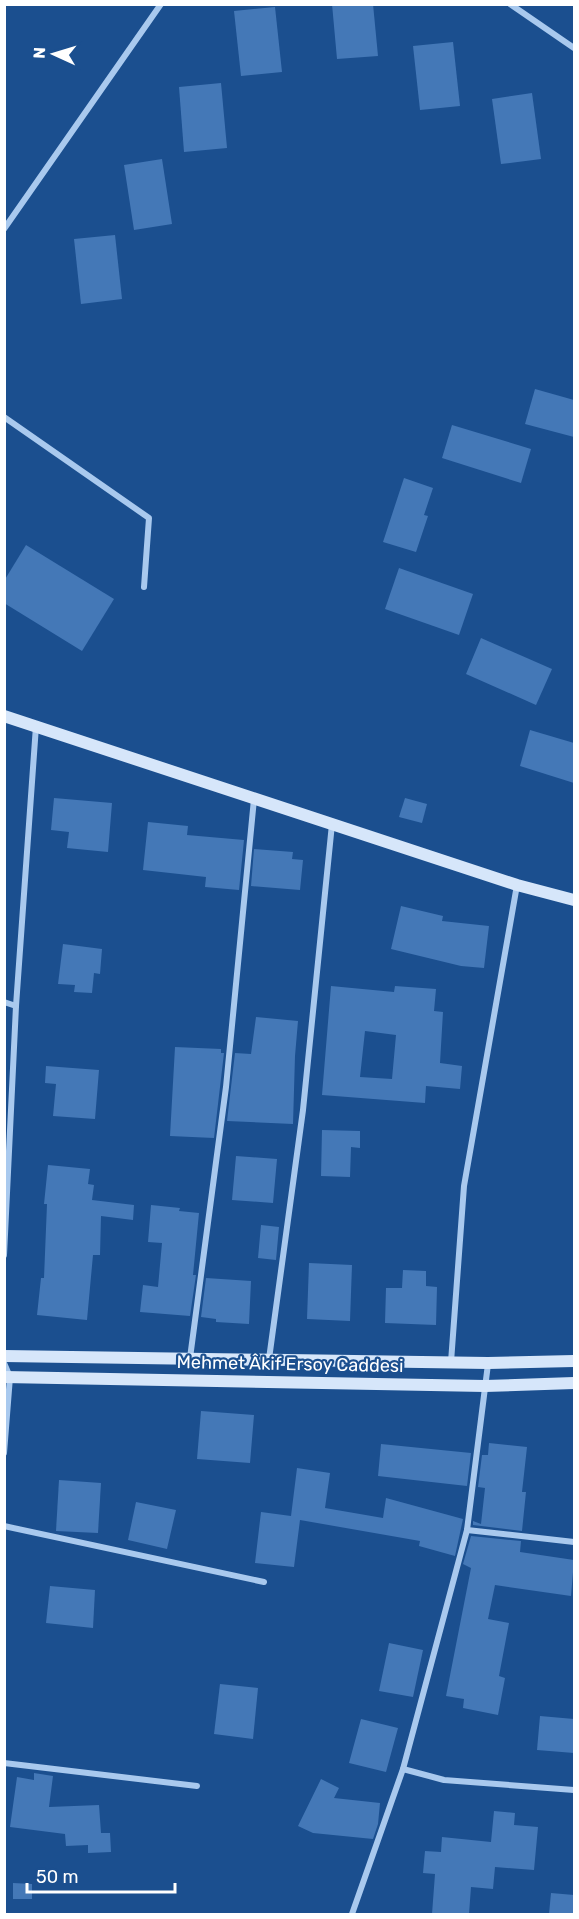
<svg xmlns="http://www.w3.org/2000/svg" width="579" height="1919" font-family="Rubik,sans-serif">
<style>
.building{fill:#4478b7;fill-rule:evenodd}
.lines{fill:none;stroke-linecap:round;stroke-linejoin:round}
.street{stroke:#a9c9ee;stroke-width:6}
.secondary{stroke:#d6e6fa;stroke-width:12}
.labels{text-anchor:middle;dominant-baseline:central;stroke-width:4.5;stroke-linejoin:round;paint-order:stroke}
.street-label{font-size:18px;fill:#fff;stroke:#1b4f8f}
</style>
<rect width="100%" height="100%" fill="#1b4f8f"/>
<!-- building -->
<g class="building">
<polygon points="332,4 373,4 378,56 337,59"/>
<polygon points="275,7 282,72 241,76 234,11"/>
<polygon points="453,42 460,106 420,110 413,46"/>
<polygon points="221,83 227,148 184,152 179,87"/>
<polygon points="532,93 541,159 501,164 492,99"/>
<polygon points="162,159 172,224 134,230 124,165"/>
<polygon points="115,235 122,299 81,304 74,239"/>
<polygon points="535,389 574,400 574,437 525,424"/>
<polygon points="452,425 531,449 521,483 442,458"/>
<polygon points="404,478 433,488 424,515 428,516 416,552 383,542"/>
<polygon points="26,545 114,599 82,651 4,603 4,581"/>
<polygon points="399,568 473,594 459,635 385,609"/>
<polygon points="481,638 552,669 536,705 466,674"/>
<polygon points="530,730 574,743 574,783 520,766"/>
<polygon points="54,798 112,803 108,852 67,848 69,832 51,830"/>
<polygon points="405,798 427,804 422,823 399,817"/>
<polygon points="148,822 188,826 187,835 244,840 239,890 205,887 206,877 143,870"/>
<polygon points="254,849 293,852 292,859 303,860 300,890 251,886"/>
<polygon points="401,906 443,916 442,921 489,926 484,968 461,966 391,949"/>
<polygon points="63,944 102,949 100,974 94,973 92,993 74,992 75,985 58,984"/>
<path d="M331 986 394 992 395 986 436 989 434 1011 443 1012 440 1063 462 1066 460 1089 426 1086 425 1103 322 1095ZM365 1031 396 1035 392 1079 360 1077Z"/>
<polygon points="256,1017 298,1021 295,1056 293,1124 227,1121 235,1053 251,1054"/>
<polygon points="175,1047 221,1049 221,1053 224,1053 214,1138 170,1136"/>
<polygon points="46,1066 99,1070 95,1119 53,1116 56,1084 45,1083"/>
<polygon points="322,1130 360,1131 360,1148 351,1147 350,1177 321,1176"/>
<polygon points="236,1156 277,1159 273,1203 232,1200"/>
<polygon points="48,1165 90,1169 88,1184 94,1185 92,1200 134,1205 133,1220 101,1216 100,1255 93,1255 87,1320 37,1315 41,1278 44,1278 47,1204 44,1204"/>
<polygon points="151,1205 180,1208 179,1211 199,1213 193,1275 196,1275 190,1316 140,1312 143,1285 158,1287 162,1243 148,1242"/>
<polygon points="261,1225 279,1227 276,1260 258,1258"/>
<polygon points="309,1263 352,1265 350,1321 307,1319"/>
<polygon points="403,1270 426,1271 426,1286 437,1287 436,1325 385,1323 386,1288 402,1288"/>
<polygon points="206,1278 251,1281 249,1324 216,1322 216,1319 201,1317"/>
<polygon points="201,1411 254,1415 250,1463 197,1459"/>
<polygon points="489,1443 527,1447 522,1492 526,1492 522,1531 473,1525 473,1521 481,1524 485,1488 478,1487 482,1455 488,1455"/>
<polygon points="381,1444 471,1453 467,1486 378,1476"/>
<polygon points="297,1468 330,1473 325,1508 383,1518 386,1498 463,1519 455,1556 419,1546 420,1541 300,1520 294,1567 255,1563 261,1512 291,1516"/>
<polygon points="59,1480 101,1483 98,1533 56,1531"/>
<polygon points="136,1502 176,1510 167,1549 128,1540"/>
<polygon points="471,1536 521,1541 520,1552 574,1560 571,1596 495,1585 488,1619 509,1623 499,1676 505,1678 498,1715 463,1708 464,1699 446,1696 471,1568 463,1564"/>
<polygon points="50,1586 95,1590 93,1628 46,1623"/>
<polygon points="389,1643 423,1650 413,1697 379,1691"/>
<polygon points="220,1684 258,1688 253,1739 214,1734"/>
<polygon points="540,1716 574,1719 574,1753 537,1750"/>
<polygon points="361,1719 398,1728 386,1772 349,1763"/>
<polygon points="34,1773 53,1776 49,1807 99,1805 101,1833 110,1833 111,1852 88,1853 88,1845 66,1846 65,1834 10,1827 17,1777 34,1780"/>
<polygon points="321,1779 339,1788 334,1798 380,1803 378,1824 373,1839 313,1833 298,1826"/>
<polygon points="494,1811 515,1813 514,1825 538,1827 534,1870 495,1867 493,1889 471,1887 469,1914 432,1914 435,1874 423,1873 425,1851 441,1852 442,1837 491,1842"/>
<polygon points="13,1883 32,1884 32,1899 13,1899"/>
<polygon points="551,1893 574,1895 574,1914 549,1914"/>
</g>
<g class="lines">
<!-- street -->
<g class="street">
<polyline points="510,4 574,48"/>
<polyline points="4,229 161,4"/>
<polyline points="4,417 149,518 144,587"/>
<polyline points="4,1002 16,1006"/>
<polyline points="4,1255 16,1006 36,726"/>
<polyline points="190,1358 226,1087 254,799"/>
<polyline points="269,1359 303,1110 332,824"/>
<polyline points="451,1362 464,1186 517,885"/>
<polyline points="4,1363 10,1377 4,1453"/>
<polyline points="4,1526 264,1582"/>
<polyline points="467,1530 574,1542"/>
<polyline points="4,1763 197,1786"/>
<polyline points="403,1769 444,1780 574,1790"/>
<polyline points="352,1914 403,1769 467,1530 488,1364"/>
</g>
<!-- secondary -->
<g class="secondary">
<polyline points="4,716 517,885 574,900"/>
<polyline points="4,1356 488,1363 574,1361"/>
<polyline points="4,1377 485,1386 574,1383"/>
</g>
</g>
<g class="labels">
<!-- street labels -->
<g class="street-label">
<text transform="translate(290 1364) rotate(1)">Mehmet Âkif Ersoy Caddesi</text>
</g>
</g>
<!-- border -->
<rect width="579" height="1919" fill="none" stroke="#ffffff" stroke-width="12"/>
<!-- north arrow -->
<g transform="translate(54 54) rotate(274)" stroke="#1b4f8f" stroke-width="4.5" paint-order="stroke">
<path d="M0-4.5L10 22L0 15L-10 22Z" fill="#ffffff"/>
<text y="-9" font-size="16" font-weight="bold" text-anchor="middle" fill="#ffffff">N</text>
</g>
<!-- scale -->
<path d="M27 1883v9h148v-9" fill="none" stroke="#ffffff" stroke-width="3"/>
<text x="36" y="1883" font-size="18" fill="#ffffff" stroke="#1b4f8f" stroke-width="4.5" paint-order="stroke">50 m</text>
</svg>
